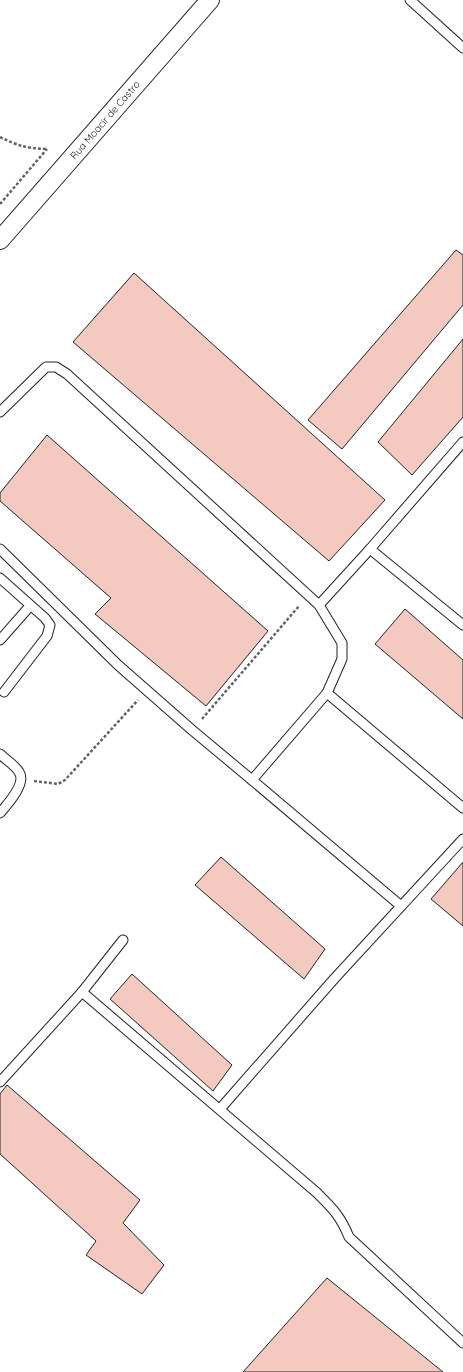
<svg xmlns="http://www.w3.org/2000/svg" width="463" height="1372" font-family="Quicksand,sans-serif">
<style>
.building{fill:#f3c9c0;stroke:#222}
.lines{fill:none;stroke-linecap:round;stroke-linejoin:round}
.service-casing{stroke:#222;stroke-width:11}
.minor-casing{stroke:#222;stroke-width:20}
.path{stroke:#646464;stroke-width:2.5;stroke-dasharray:3 2;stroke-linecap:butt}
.service{stroke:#fff;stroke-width:9}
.minor{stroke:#fff;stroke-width:18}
.labels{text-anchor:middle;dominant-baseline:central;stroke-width:3;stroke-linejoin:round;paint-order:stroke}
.street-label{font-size:10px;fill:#222;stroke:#fff}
</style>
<rect width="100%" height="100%" fill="#fff"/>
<!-- building -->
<g class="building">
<polygon points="456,250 463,255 463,305 342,449 308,420"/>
<polygon points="134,273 385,500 329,561 73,342"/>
<polygon points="463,339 463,417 412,475 378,442"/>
<polygon points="47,435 268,631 206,706 95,614 111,598 0,501 0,493"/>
<polygon points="405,609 463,660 463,719 375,644"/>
<polygon points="221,857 325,949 304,979 195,885"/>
<polygon points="463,862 463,926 431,899"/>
<polygon points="132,974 232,1065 213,1091 110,999"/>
<polygon points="7,1085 140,1200 123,1223 164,1265 142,1294 86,1255 96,1241 0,1154 0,1094"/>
<polygon points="327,1278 443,1372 243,1372"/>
</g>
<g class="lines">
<defs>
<g id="service">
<polyline points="410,0 463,48"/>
<polyline points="0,412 46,367 56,367 67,374 319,605 342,643 342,659 327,693 252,780 401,906"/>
<polyline points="463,442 370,549 463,625"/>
<polyline points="0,549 118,665 192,730 252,780"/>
<polyline points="0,578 45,618 50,625 47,636 4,692"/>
<polyline points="319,605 370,549"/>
<polyline points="0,640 30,606"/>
<polyline points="327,693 463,808"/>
<path d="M0 754C6 760 15 765 19 772 27 783 7 805 0 813"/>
<path d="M82 992 316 1192C332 1208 340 1215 349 1237L463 1343"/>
<polyline points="0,1082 82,992 123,940"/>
<polyline points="220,1109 334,979 463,839"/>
</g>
<polyline id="minor" points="0,240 210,0"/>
</defs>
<!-- service casing -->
<use href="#service" class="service-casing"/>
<!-- minor casing -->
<use href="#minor" class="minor-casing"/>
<!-- path -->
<g class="path">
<path d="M0 137C18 146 26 148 46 149"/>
<polyline points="0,204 47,149"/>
<polyline points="202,719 299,606"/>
<polyline points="34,781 58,784 65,780 138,700"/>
</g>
<!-- service -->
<use href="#service" class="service"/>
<!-- minor -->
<use href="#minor" class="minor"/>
</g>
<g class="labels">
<!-- street labels -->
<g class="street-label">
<text transform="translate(105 120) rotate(-49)">Rua Moacir de Castro</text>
</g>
</g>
</svg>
